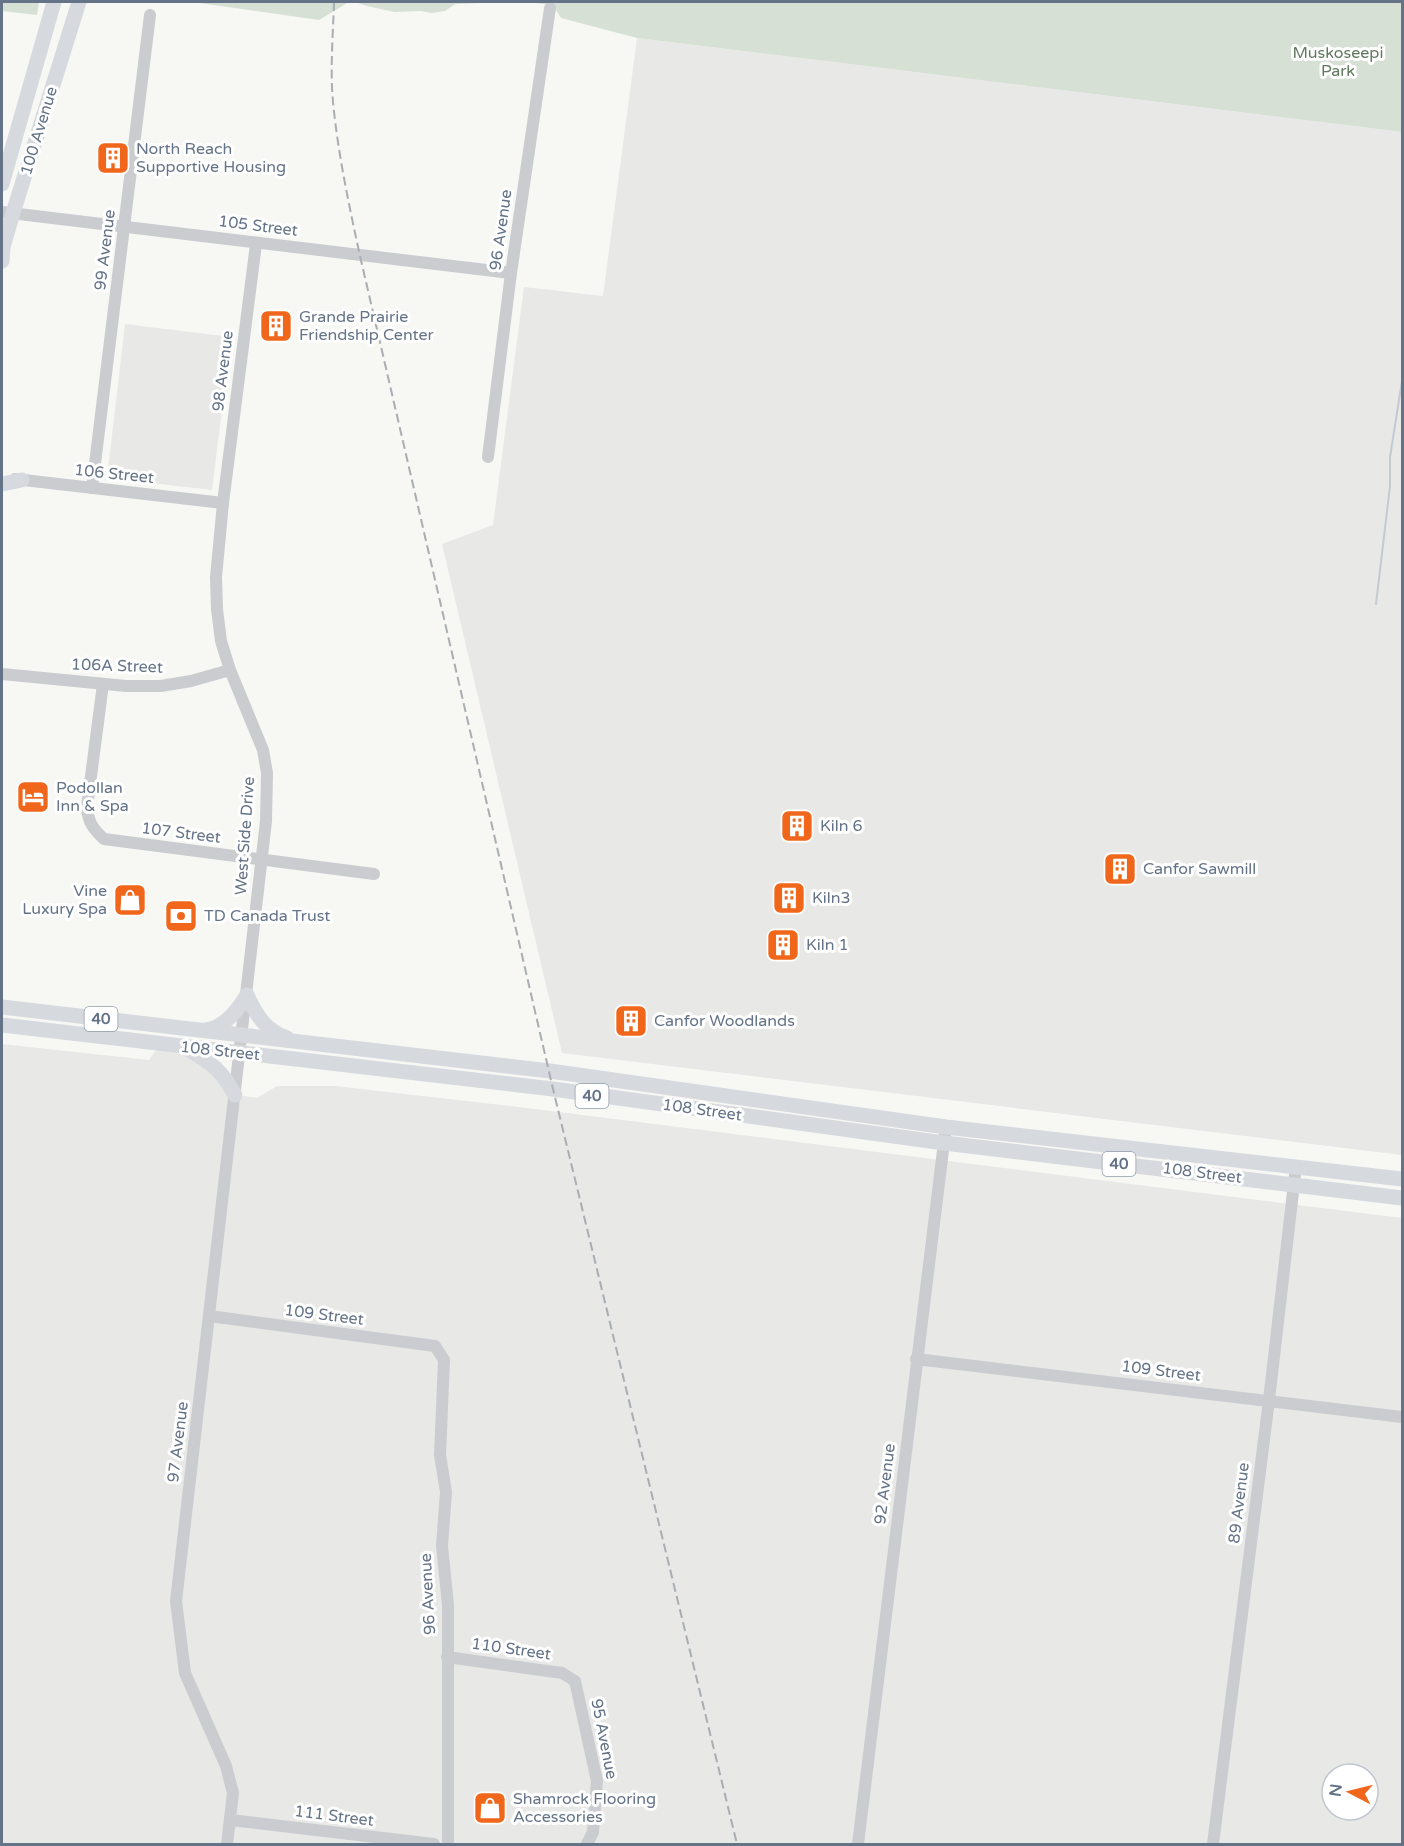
<svg xmlns="http://www.w3.org/2000/svg" width="1404" height="1846" font-family="'Varela Round',sans-serif">
<style>
.built{fill:#e8e8e7;fill-rule:evenodd}
.green{fill:#d7e0d5}
.lines{fill:none;stroke-linecap:round;stroke-linejoin:round}
.stream{stroke:#c1cbd1;stroke-width:2}
.minor{stroke:#caccd0;stroke-width:12}
.major{stroke:#d6dadf;stroke-width:15}
.rail{stroke:#a9adb4;stroke-width:2;stroke-dasharray:9 4.5;stroke-linecap:butt}
.labels{text-anchor:middle;dominant-baseline:central;stroke-width:6;stroke-linejoin:round;paint-order:stroke}
.shield{fill:#fff;stroke:#929dab;stroke-width:1.5}
.shield-label{font-size:15px;font-weight:bold;fill:#647387}
.park-label{font-size:16px;fill:#61795f;stroke:#fff}
.street-label{font-size:16px;fill:#647387;stroke:#fff}
.poi-label{font-size:16px;fill:#647387;stroke:#fff;text-anchor:start}
</style>
<rect width="100%" height="100%" fill="#f7f7f4"/>
<!-- built -->
<g class="built">
<polygon points="637,38 1402,132 1402,1155 562,1053 442,544 493,525 524,287 603,296"/>
<polygon points="125,324 231,337 212,490 107,478"/>
<path d="M2 1044 149 1060 160 1044 184 1047 236 1095 257 1098 277 1086H335L527 1108 1402 1218V1844H2ZM1332 1774H1368V1810H1332Z"/>
</g>
<!-- green -->
<g class="green">
<polygon points="2,2 39,2 37,15 2,11"/>
<polygon points="192,2 349,2 319,20"/>
<polygon points="355,2 506,2 455,4 445,11 431,13 421,11 394,12 367,6"/>
<polygon points="525,2 1402,2 1402,132 637,38 561,18 553,5"/>
</g>
<g class="lines">
<!-- stream -->
<polyline class="stream" points="1376,604 1390,486 1390,457 1402,381"/>
<!-- minor -->
<g class="minor">
<polyline points="2,212 511,273"/>
<polyline points="488,457 511,273 550,8"/>
<polyline points="15,479 223,503"/>
<polyline points="92,488 150,15"/>
<polyline points="2,674 126,686 161,686 191,681 230,670"/>
<path d="M103 684 87 807C88 822 93 829 104 839L374 874"/>
<polyline points="209,1316 435,1346 444,1360 440,1455 446,1492 442,1546 448,1605 448,1844"/>
<polyline points="916,1359 1402,1417"/>
<polyline points="447,1657 562,1673 575,1681 597,1781 593,1832 587,1844"/>
<polyline points="230,1820 434,1844"/>
<polyline points="227,1844 233,1793 226,1766 185,1673 176,1601 266,821 267,773 263,750 230,670 221,641 217,609 216,577 223,503 256,244"/>
<polyline points="858,1844 945,1134"/>
<polyline points="1213,1844 1269,1400 1296,1166"/>
</g>
<!-- major -->
<g class="major">
<polyline points="2,184 54,2"/>
<polyline points="2,261 3,247 13,213 79,2"/>
<polyline points="2,484 22,480"/>
<path d="M247 995C256 1015 265 1030 287 1038"/>
<polyline points="2,1007 550,1071 946,1127 1402,1179"/>
<polyline points="2,1025 553,1089 944,1143 1402,1198"/>
<path d="M206 1030C225 1027 237 1011 247 995"/>
<path d="M189 1050C212 1063 223 1072 235 1095"/>
</g>
<!-- rail -->
<path class="rail" d="M334 2C333 35 330 69 333 102 338 154 349 205 360 256L553 1089 737 1844"/>
</g>
<!-- icons -->
<defs>
<symbol id="building-square" viewBox="-11 -11 22 22"><rect x="-9" y="-9" width="18" height="18" rx="4" fill="#f0671b" stroke="#fff"/><path d="M-4-6H4V6H1V3H-1V6H-4ZM-2.5-4.3h1.7v1.8h-1.7ZM.8-4.3h1.7v1.8H.8ZM-2.5-1h1.7V.8h-1.7ZM.8-1h1.7V.8H.8Z" fill="#fff"/></symbol>
<symbol id="hotel-square" viewBox="-11 -11 22 22"><rect x="-9" y="-9" width="18" height="18" rx="4" fill="#f0671b" stroke="#fff"/><path d="M-6-4.5h1.5V1H6V5H4.5V3h-9V5H-6ZM-4 0a1.8 1.8 0 1 1 3.6 0ZM.5 0V-2.5h3Q6-2.5 6 0Z" fill="#fff"/></symbol>
<symbol id="shop-square" viewBox="-11 -11 22 22"><rect x="-9" y="-9" width="18" height="18" rx="4" fill="#f0671b" stroke="#fff"/><path d="M-5-2.5h2.3a2.7 3.5 0 0 1 5.4 0H5L5.5 6h-11ZM-1.5-2.5h3a1.5 2.3 0 0 0-3 0Z" fill="#fff"/></symbol>
<symbol id="bank-square" viewBox="-11 -11 22 22"><rect x="-9" y="-9" width="18" height="18" rx="4" fill="#f0671b" stroke="#fff"/><path d="M-6-4H6V4H-6ZM0-2.3a2.3 2.3 0 1 0 0 4.6a2.3 2.3 0 1 0 0-4.6Z" fill="#fff"/></symbol>
</defs>
<g fill-rule="evenodd">
<use href="#building-square" x="94" y="139" width="38" height="38"/>
<use href="#building-square" x="257" y="307" width="38" height="38"/>
<use href="#hotel-square" x="14" y="778" width="38" height="38"/>
<use href="#building-square" x="778" y="807" width="38" height="38"/>
<use href="#building-square" x="1101" y="850" width="38" height="38"/>
<use href="#building-square" x="770" y="879" width="38" height="38"/>
<use href="#shop-square" x="111" y="881" width="38" height="38"/>
<use href="#bank-square" x="162" y="897" width="38" height="38"/>
<use href="#building-square" x="764" y="926" width="38" height="38"/>
<use href="#building-square" x="612" y="1002" width="38" height="38"/>
<use href="#shop-square" x="471" y="1789" width="38" height="38"/>
</g>
<g class="labels">
<!-- shield labels -->
<g class="shield">
<rect x="84.5" y="1007" width="33" height="24" rx="4.5"/>
<rect x="575.5" y="1084" width="33" height="24" rx="4.5"/>
<rect x="1102.5" y="1152" width="33" height="24" rx="4.5"/>
</g>
<g class="shield-label">
<text x="101" y="1019">40</text>
<text x="592" y="1096">40</text>
<text x="1119" y="1164">40</text>
</g>
<!-- park labels -->
<g class="park-label">
<text x="1338" y="53">Muskoseepi<tspan x="1338" dy="18">Park</tspan></text>
</g>
<!-- street labels -->
<g class="street-label">
<text transform="translate(39 131) rotate(-73)">100 Avenue</text>
<text transform="translate(258 226) rotate(7)">105 Street</text>
<text transform="translate(501 230) rotate(-82)">96 Avenue</text>
<text transform="translate(105 250) rotate(-83)">99 Avenue</text>
<text transform="translate(223 371) rotate(-83)">98 Avenue</text>
<text transform="translate(114 474) rotate(6)">106 Street</text>
<text transform="translate(117 666) rotate(2)">106A Street</text>
<text transform="translate(181 833) rotate(7)">107 Street</text>
<text transform="translate(245 836) rotate(-86)">West Side Drive</text>
<text transform="translate(220 1051) rotate(6)">108 Street</text>
<text transform="translate(702 1110) rotate(8)">108 Street</text>
<text transform="translate(1202 1173) rotate(7)">108 Street</text>
<text transform="translate(324 1315) rotate(7)">109 Street</text>
<text transform="translate(1161 1371) rotate(7)">109 Street</text>
<text transform="translate(178 1442) rotate(-83)">97 Avenue</text>
<text transform="translate(885 1484) rotate(-83)">92 Avenue</text>
<text transform="translate(1239 1503) rotate(-83)">89 Avenue</text>
<text transform="translate(428 1594) rotate(-93)">96 Avenue</text>
<text transform="translate(511 1649) rotate(8)">110 Street</text>
<text transform="translate(604 1739) rotate(79)">95 Avenue</text>
<text transform="translate(334 1816) rotate(7)">111 Street</text>
</g>
<!-- poi labels -->
<g class="poi-label">
<text x="136" y="149">North Reach<tspan x="136" dy="18">Supportive Housing</tspan></text>
<text x="299" y="317">Grande Prairie<tspan x="299" dy="18">Friendship Center</tspan></text>
<text x="56" y="788">Podollan<tspan x="56" dy="18">Inn &amp; Spa</tspan></text>
<text x="820" y="826">Kiln 6</text>
<text x="1143" y="869">Canfor Sawmill</text>
<text x="107" y="891" text-anchor="end">Vine<tspan x="107" dy="18">Luxury Spa</tspan></text>
<text x="812" y="898">Kiln3</text>
<text x="204" y="916">TD Canada Trust</text>
<text x="806" y="945">Kiln 1</text>
<text x="654" y="1021">Canfor Woodlands</text>
<text x="513" y="1799">Shamrock Flooring<tspan x="513" dy="18">Accessories</tspan></text>
</g>
</g>
<!-- border -->
<rect width="1404" height="1846" fill="none" stroke="#647387" stroke-width="6"/>
<!-- north arrow -->
<g transform="translate(1350 1792) rotate(277)"><circle r="28" fill="#ffffff" stroke="#c1c7cf" stroke-width="1.5"/>
<path d="M0-4.5L10 22L0 15L-10 22Z" fill="#f0671b"/>
<text y="-9" font-size="16" font-weight="bold" text-anchor="middle" fill="#647387">N</text>
</g>
</svg>
